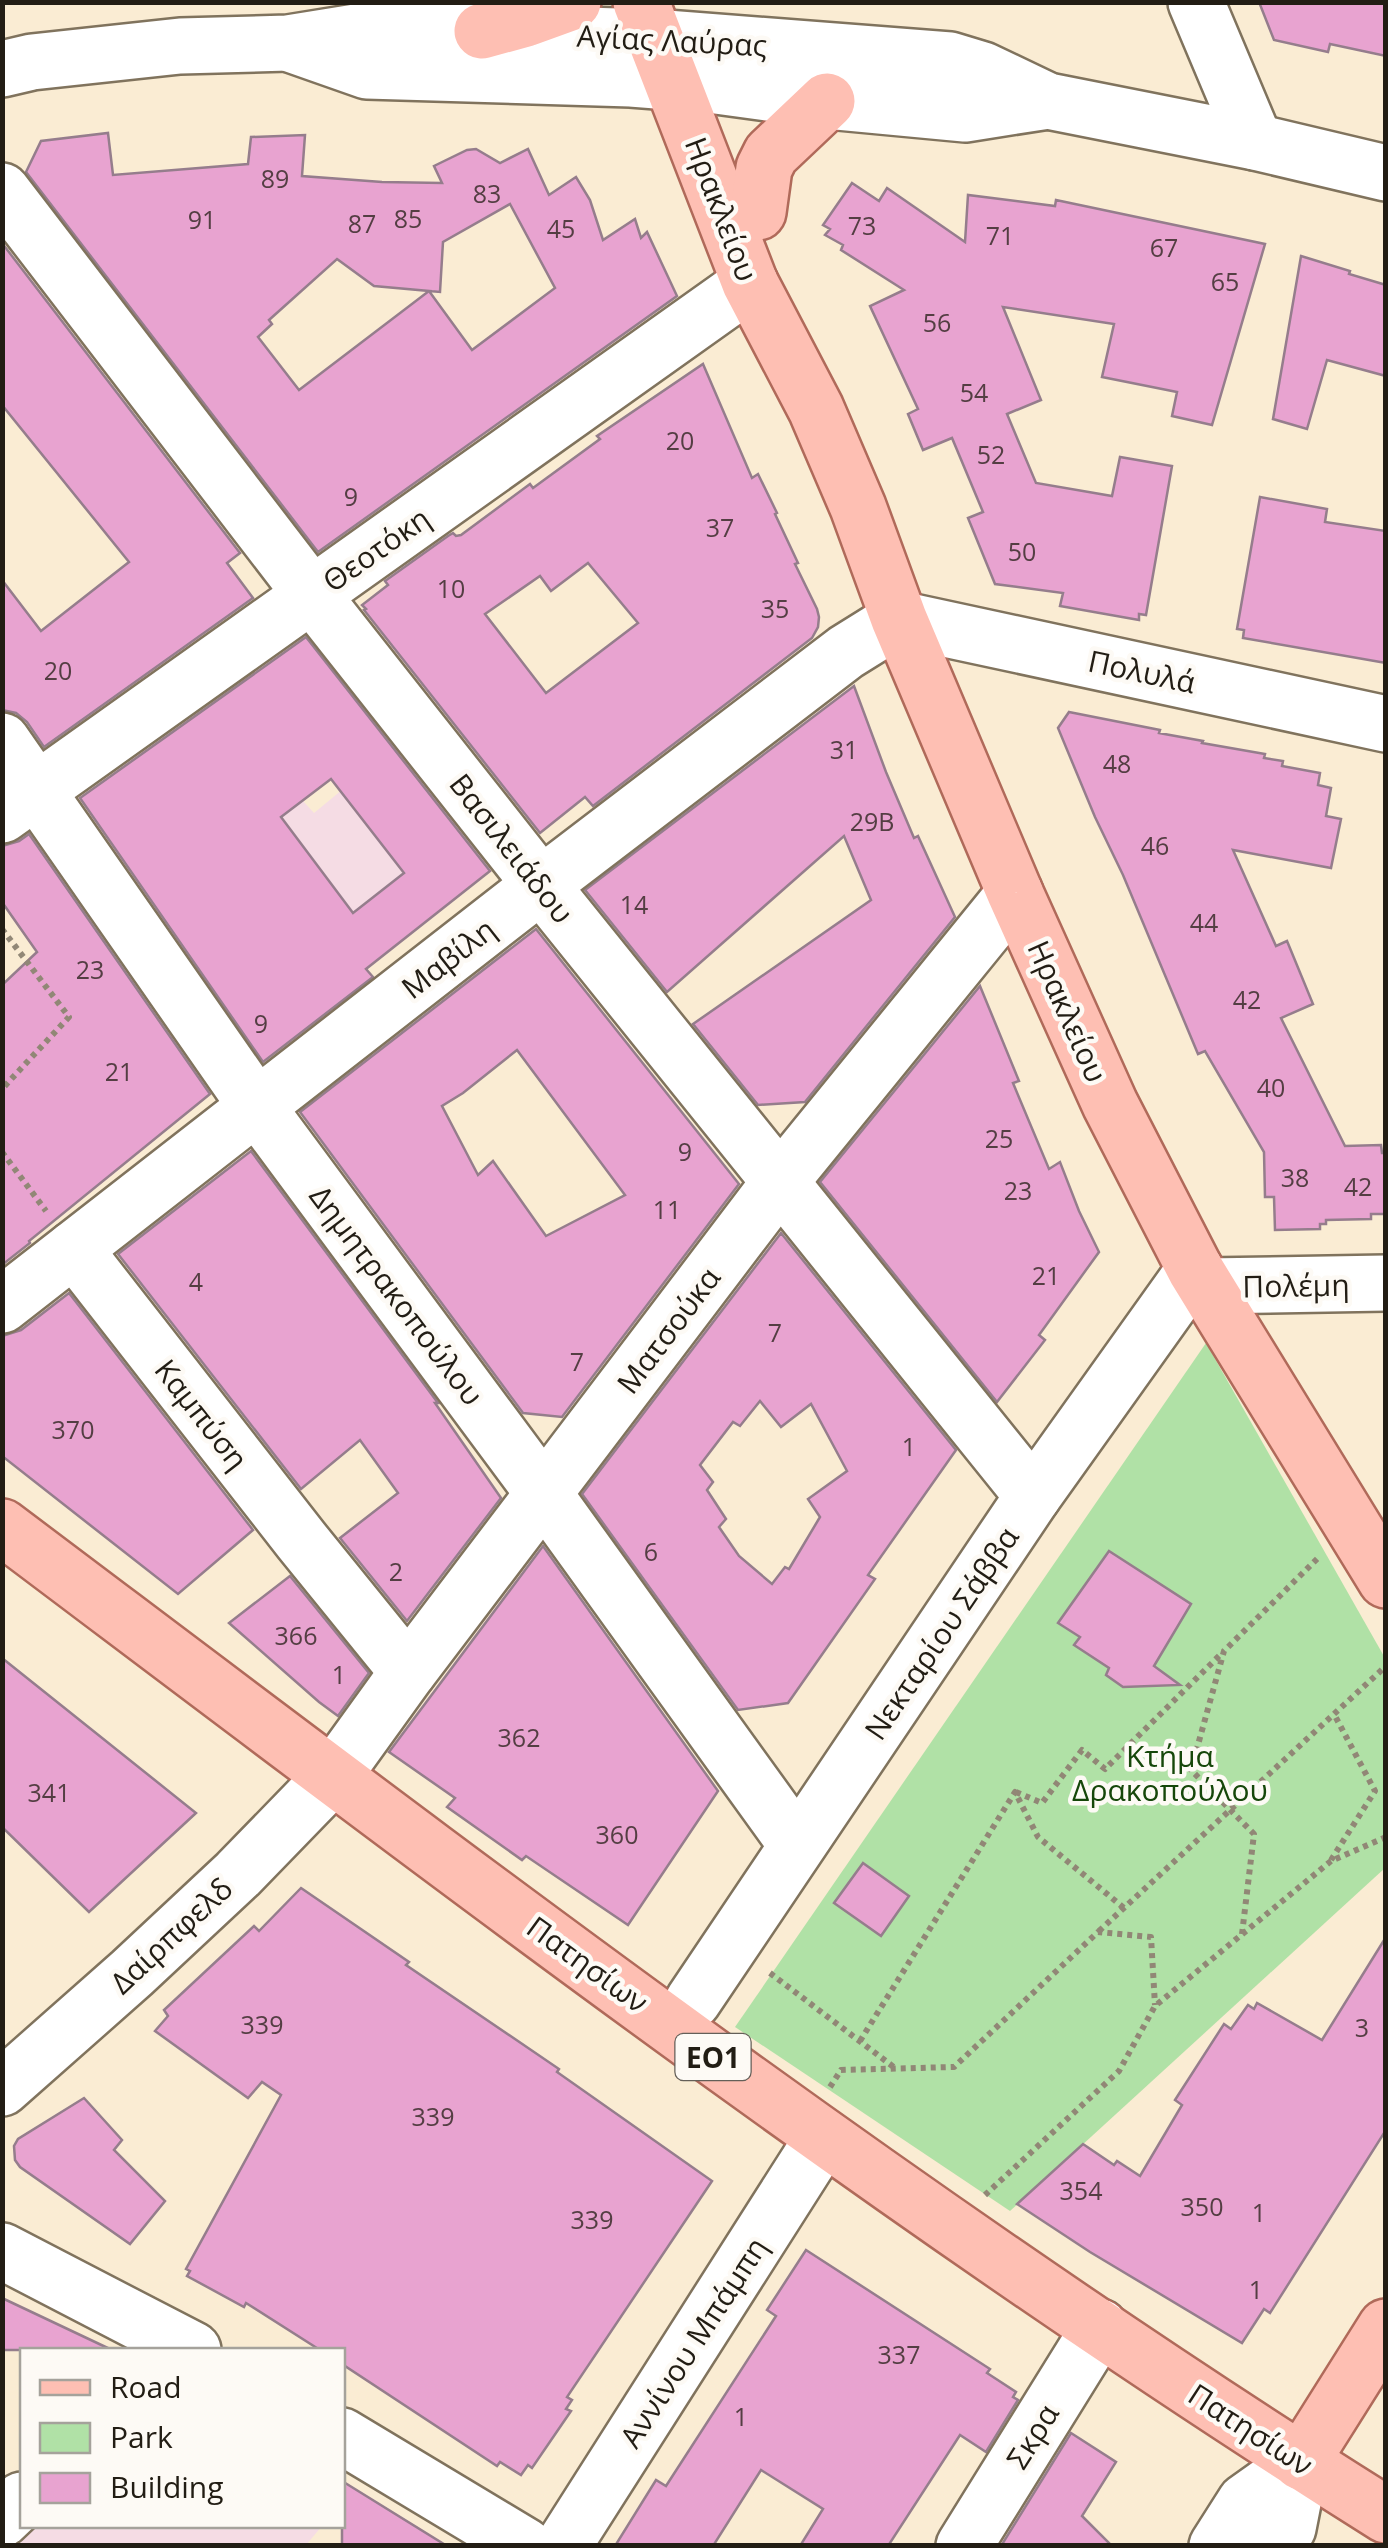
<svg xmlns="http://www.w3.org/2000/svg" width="1388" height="2548" font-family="'Open Sans',sans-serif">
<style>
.education{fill:#f5dce4}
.green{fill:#b0e1a6}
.building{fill:#e8a3d0;stroke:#957d8c;stroke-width:2.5;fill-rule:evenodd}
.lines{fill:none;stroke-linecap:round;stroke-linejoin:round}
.minor-casing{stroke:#80735d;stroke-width:60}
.major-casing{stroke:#b06a5a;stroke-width:60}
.path{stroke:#918776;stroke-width:6;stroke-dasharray:5 5;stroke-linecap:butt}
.minor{stroke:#fff;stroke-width:55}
.major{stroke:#febfb3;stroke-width:55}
.labels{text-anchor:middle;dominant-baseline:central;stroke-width:9;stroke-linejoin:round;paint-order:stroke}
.number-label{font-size:25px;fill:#543e43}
.shield{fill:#fdfaf5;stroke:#645f58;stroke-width:2.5}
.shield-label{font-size:28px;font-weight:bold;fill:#221d14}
.street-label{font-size:30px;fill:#221d14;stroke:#fdfaf5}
.park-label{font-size:30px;fill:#16470a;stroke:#fdfaf5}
</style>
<rect width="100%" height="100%" fill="#faecd3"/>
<!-- education -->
<g class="education">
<polygon points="411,759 495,867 374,963 236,850 293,790 314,813 354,780 404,764"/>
<polygon points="22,2526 322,2526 306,2545 3,2546"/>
</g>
<!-- green -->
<polygon class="green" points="1206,1343 1385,1658 1385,1868 1010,2211 735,2027"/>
<!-- building -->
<g class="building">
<polygon points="1259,2 1386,2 1386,56 1330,44 1328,52 1274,40"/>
<path d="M108 133 113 175 248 164 251 137 305 135 302 176 382 182 442 183 434 166 467 150 476 149 500 163 528 149 549 195 576 177 590 200 603 240 635 219 641 238 647 232 677 296 318 552 26 172 41 141ZM510 204 555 288 472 350 429 291 440 292 443 242ZM337 259 374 286 429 291 299 390 258 337 272 324 269 320Z"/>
<polygon points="852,183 879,201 887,188 965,242 968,195 1055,206 1056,200 1265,244 1212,425 1172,416 1177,392 1102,377 1114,324 1003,307 1041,400 1007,414 1036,483 1112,496 1120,457 1172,466 1146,615 1139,614 1139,620 1060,606 1063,593 995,584 968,518 983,512 952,438 923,450 908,414 918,409 870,306 904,290 841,250 843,245 825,235 830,229 823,225"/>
<polygon points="2,243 240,553 227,563 253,598 44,747 27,722 16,713 2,710 2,580 41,631 129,562 2,405"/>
<polygon points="1301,256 1350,271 1349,274 1386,285 1386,376 1327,360 1307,429 1273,419"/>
<path d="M703 364 752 478 758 474 777 513 775 514 798 563 795 564 817 609 819 617 818 627 812 638 593 806 585 797 540 833 364 610 366 609 362 605 388 585 385 581 448 536 453 533 456 536 461 535 530 484 533 488 600 439 597 436ZM588 563 638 623 546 693 485 614 540 576 551 591Z"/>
<polygon points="1260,497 1327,509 1325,522 1386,531 1386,663 1243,638 1244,630 1237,629"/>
<path d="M306 637 490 871 366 969 373 977 263 1062 80 798ZM331 779 404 873 353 913 281 817Z"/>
<polygon points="854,686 886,772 914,838 918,836 955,917 805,1102 758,1105 693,1024 871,900 844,836 667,992 585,890"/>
<polygon points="1069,712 1160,730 1159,733 1203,741 1202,743 1265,754 1264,758 1283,761 1282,766 1320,773 1318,785 1331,788 1326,816 1341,819 1331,868 1233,850 1276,946 1287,941 1313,1004 1281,1018 1345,1146 1381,1145 1382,1153 1386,1153 1386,1214 1371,1214 1371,1219 1326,1220 1326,1224 1320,1224 1320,1229 1275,1230 1274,1197 1265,1197 1264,1152 1205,1051 1198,1054 1123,875 1095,817 1058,728"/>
<polygon points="29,834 210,1094 29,1241 30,1243 2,1265 2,985 37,952 2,902 2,846 19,841"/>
<path d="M536 929 739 1184 562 1417 523 1413 300 1112ZM517 1050 625 1195 546 1236 493 1161 478 1175 442 1106 463 1093Z"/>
<polygon points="980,986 1019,1081 1013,1083 1049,1169 1060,1162 1079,1211 1099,1252 1039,1335 1045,1340 997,1402 820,1182"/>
<polygon points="251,1151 438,1403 435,1403 501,1498 407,1621 340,1538 398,1493 360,1440 301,1489 118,1254"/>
<path d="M781 1233 956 1450 868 1575 875 1579 788 1703 738 1710 582 1494ZM760 1401 781 1427 811 1404 847 1471 808 1499 820 1517 789 1569 785 1567 772 1584 739 1556 719 1527 726 1519 707 1490 713 1482 700 1465 733 1422 740 1426Z"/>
<polygon points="69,1293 253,1530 178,1594 2,1456 2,1336 21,1330"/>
<polygon points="543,1546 718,1791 628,1925 526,1856 522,1860 447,1807 455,1798 389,1752"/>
<polygon points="1109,1551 1191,1604 1154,1666 1180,1685 1123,1687 1106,1675 1109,1668 1074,1645 1080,1637 1058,1623"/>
<polygon points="290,1576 369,1673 338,1716 319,1702 229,1623"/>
<polygon points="2,1658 196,1813 89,1912 2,1827"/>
<polygon points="863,1863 909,1896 881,1936 834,1903"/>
<polygon points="301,1888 409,1962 406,1965 559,2069 557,2072 712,2181 567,2397 572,2400 566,2409 571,2411 532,2468 528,2465 521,2475 500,2462 497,2466 342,2364 342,2350 320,2350 246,2303 244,2307 187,2276 190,2271 186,2269 281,2095 262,2082 248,2098 155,2031 168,2016 164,2010 254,1926 259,1931"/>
<polygon points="1386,1937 1386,2130 1270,2313 1264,2309 1242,2343 1090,2252 1017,2204 1083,2144 1114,2165 1117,2161 1140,2176 1182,2105 1175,2100 1224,2024 1231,2029 1248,2005 1254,2009 1257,2003 1322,2040"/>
<polygon points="84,2098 122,2140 114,2150 165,2201 130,2244 20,2167 15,2160 14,2146 18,2139"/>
<polygon points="806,2250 990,2369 987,2373 1016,2392 1013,2397 1018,2400 986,2452 960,2435 888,2546 800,2546 823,2509 761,2470 713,2546 615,2546 656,2480 666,2486 776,2316 767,2310"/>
<polygon points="2,2298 112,2350 2,2350"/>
<polygon points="1071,2433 1116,2462 1082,2516 1112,2546 1001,2546"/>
<polygon points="342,2481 447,2546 342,2546"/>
</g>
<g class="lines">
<defs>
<g id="minor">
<polyline points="1196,2 1255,142"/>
<polyline points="293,45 367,71 631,79 709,85 827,101 965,114 1048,101"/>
<polyline points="2,69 32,62 180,46 288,43 375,29 653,37 950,60 983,70 1048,101 1255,142 1386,173"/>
<polyline points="2,191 312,595 541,885 1033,1496"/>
<polyline points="2,741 257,1107 544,1494 797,1845"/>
<polyline points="2,815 750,283"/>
<polyline points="74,1249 301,1540 408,1672"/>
<polyline points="1206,1286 1386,1283"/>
<polyline points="2,1305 541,885 846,652 899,619 1386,724"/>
<polyline points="693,2001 1033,1496 1195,1269"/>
<polyline points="2,2088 132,1973 238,1874 333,1776 408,1672 780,1182 1015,893"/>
<polyline points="2,2251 193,2350"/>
<polyline points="342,2436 525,2546"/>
<polyline points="2,2519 22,2500"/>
<polyline points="563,2546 823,2138"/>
<polyline points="964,2546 1100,2327"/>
<polyline points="1217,2546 1245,2502 1301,2462"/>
<polyline points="1277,2546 1288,2528 1301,2462"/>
</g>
<g id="major">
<polyline points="641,2 750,283 816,409 858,507 899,619 1015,893 1110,1104 1195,1269 1386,1580"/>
<polyline points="482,31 526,19 573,2"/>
<polyline points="758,212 764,168 771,154 827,101"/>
<path d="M2 1527C455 1868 906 2214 1386 2515"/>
<polyline points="1301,2462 1386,2327"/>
</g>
</defs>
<!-- minor casing -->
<use href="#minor" class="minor-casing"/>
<!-- major casing -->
<use href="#major" class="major-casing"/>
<!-- path -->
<g class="path">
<polyline points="2,929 69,1017 2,1089"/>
<polyline points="2,1152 46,1211"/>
<polyline points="1016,1792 1042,1803 1082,1750 1105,1769 1221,1654"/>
<polyline points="1331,1860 1375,1791 1334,1714"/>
<polyline points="1099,1931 1386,1666"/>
<polyline points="1242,1934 1254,1834 1191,1770 1224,1651 1319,1557"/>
<polyline points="770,1973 895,2068"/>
<polyline points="860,2041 1015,1792 1038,1837 1124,1908"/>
<polyline points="830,2087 841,2070 954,2067 1098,1932 1151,1937 1155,2005"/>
<polyline points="985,2195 1119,2071 1155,2006 1331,1861 1386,1837"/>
</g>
<!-- minor -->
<use href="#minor" class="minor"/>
<!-- major -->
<use href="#major" class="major"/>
</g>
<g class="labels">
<!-- number labels -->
<g class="number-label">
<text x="275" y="178">89</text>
<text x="487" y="193">83</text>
<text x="408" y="218">85</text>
<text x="202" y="219">91</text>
<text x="362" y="223">87</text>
<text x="862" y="225">73</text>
<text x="561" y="228">45</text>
<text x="1000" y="235">71</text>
<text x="1164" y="247">67</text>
<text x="1225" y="281">65</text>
<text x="937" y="322">56</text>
<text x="974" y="392">54</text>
<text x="680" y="440">20</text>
<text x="991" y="454">52</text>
<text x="351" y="496">9</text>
<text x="720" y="527">37</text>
<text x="1022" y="551">50</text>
<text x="451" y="588">10</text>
<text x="775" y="608">35</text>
<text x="58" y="670">20</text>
<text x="844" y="749">31</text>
<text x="1117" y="763">48</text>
<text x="872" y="821">29Β</text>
<text x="1155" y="845">46</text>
<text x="634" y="904">14</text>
<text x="1204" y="922">44</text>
<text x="90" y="969">23</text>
<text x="1247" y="999">42</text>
<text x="261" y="1023">9</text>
<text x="119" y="1071">21</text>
<text x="1271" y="1087">40</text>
<text x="999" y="1138">25</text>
<text x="685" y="1151">9</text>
<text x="1295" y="1177">38</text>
<text x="1358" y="1186">42</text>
<text x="1018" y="1190">23</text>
<text x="667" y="1209">11</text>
<text x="1046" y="1275">21</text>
<text x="196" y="1281">4</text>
<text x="775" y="1332">7</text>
<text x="577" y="1361">7</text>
<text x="73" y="1429">370</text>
<text x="909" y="1446">1</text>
<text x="651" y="1551">6</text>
<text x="396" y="1571">2</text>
<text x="296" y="1635">366</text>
<text x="339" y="1674">1</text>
<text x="519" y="1737">362</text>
<text x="49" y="1792">341</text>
<text x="617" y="1834">360</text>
<text x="262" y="2024">339</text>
<text x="1362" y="2027">3</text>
<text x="433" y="2116">339</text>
<text x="1081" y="2190">354</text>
<text x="1202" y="2206">350</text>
<text x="1259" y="2212">1</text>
<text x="592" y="2219">339</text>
<text x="1256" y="2289">1</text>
<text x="899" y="2354">337</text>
<text x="741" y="2416">1</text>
</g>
<!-- shield labels -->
<rect class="shield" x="675.5" y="2034" width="75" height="46" rx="8"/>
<g class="shield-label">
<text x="713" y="2057">ΕΟ1</text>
</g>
<!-- street labels -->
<g class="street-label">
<text transform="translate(672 40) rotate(3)">Αγίας Λαύρας</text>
<text transform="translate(722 209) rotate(69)">Ηρακλείου</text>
<text transform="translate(376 549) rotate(-35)">Θεοτόκη</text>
<text transform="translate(1142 671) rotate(12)">Πολυλά</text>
<text transform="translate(512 848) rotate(52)">Βασιλειάδου</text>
<text transform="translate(448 958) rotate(-38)">Μαβίλη</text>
<text transform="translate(1068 1011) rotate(66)">Ηρακλείου</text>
<text transform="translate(1296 1285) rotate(-1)">Πολέμη</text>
<text transform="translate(397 1295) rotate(53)">Δημητρακοπούλου</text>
<text transform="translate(668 1330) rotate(-53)">Ματσούκα</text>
<text transform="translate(202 1414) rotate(52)">Καμπύση</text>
<text transform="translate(941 1633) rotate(-56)">Νεκταρίου Σάββα</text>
<text transform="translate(171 1935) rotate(-43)">Δαίρπφελδ</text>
<text transform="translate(588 1964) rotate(36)">Πατησίων</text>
<text transform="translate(693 2342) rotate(-57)">Αννίνου Μπάμπη</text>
<text transform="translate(1251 2429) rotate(33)">Πατησίων</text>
<text transform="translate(1032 2436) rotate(-58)">Σκρα</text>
</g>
<!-- park labels -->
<g class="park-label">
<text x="1170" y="1755">Κτήμα<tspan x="1170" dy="34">Δρακοπούλου</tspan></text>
</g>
</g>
<!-- border -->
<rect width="1388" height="2548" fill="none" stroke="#221d14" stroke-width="10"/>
<!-- legend -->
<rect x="20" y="2348" width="325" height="180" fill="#fdfaf5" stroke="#a5a29b" stroke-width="2.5"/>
<rect x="40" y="2380" width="50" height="15" fill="#febfb3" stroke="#a5a29b" stroke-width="2.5"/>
<text x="110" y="2398" font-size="30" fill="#221d14">Road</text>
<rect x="40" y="2423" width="50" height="30" fill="#b0e1a6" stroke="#a5a29b" stroke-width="2.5"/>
<text x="110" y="2448" font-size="30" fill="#221d14">Park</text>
<rect x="40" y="2473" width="50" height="30" fill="#e8a3d0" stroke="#a5a29b" stroke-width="2.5"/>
<text x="110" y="2498" font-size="30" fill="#221d14">Building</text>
</svg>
